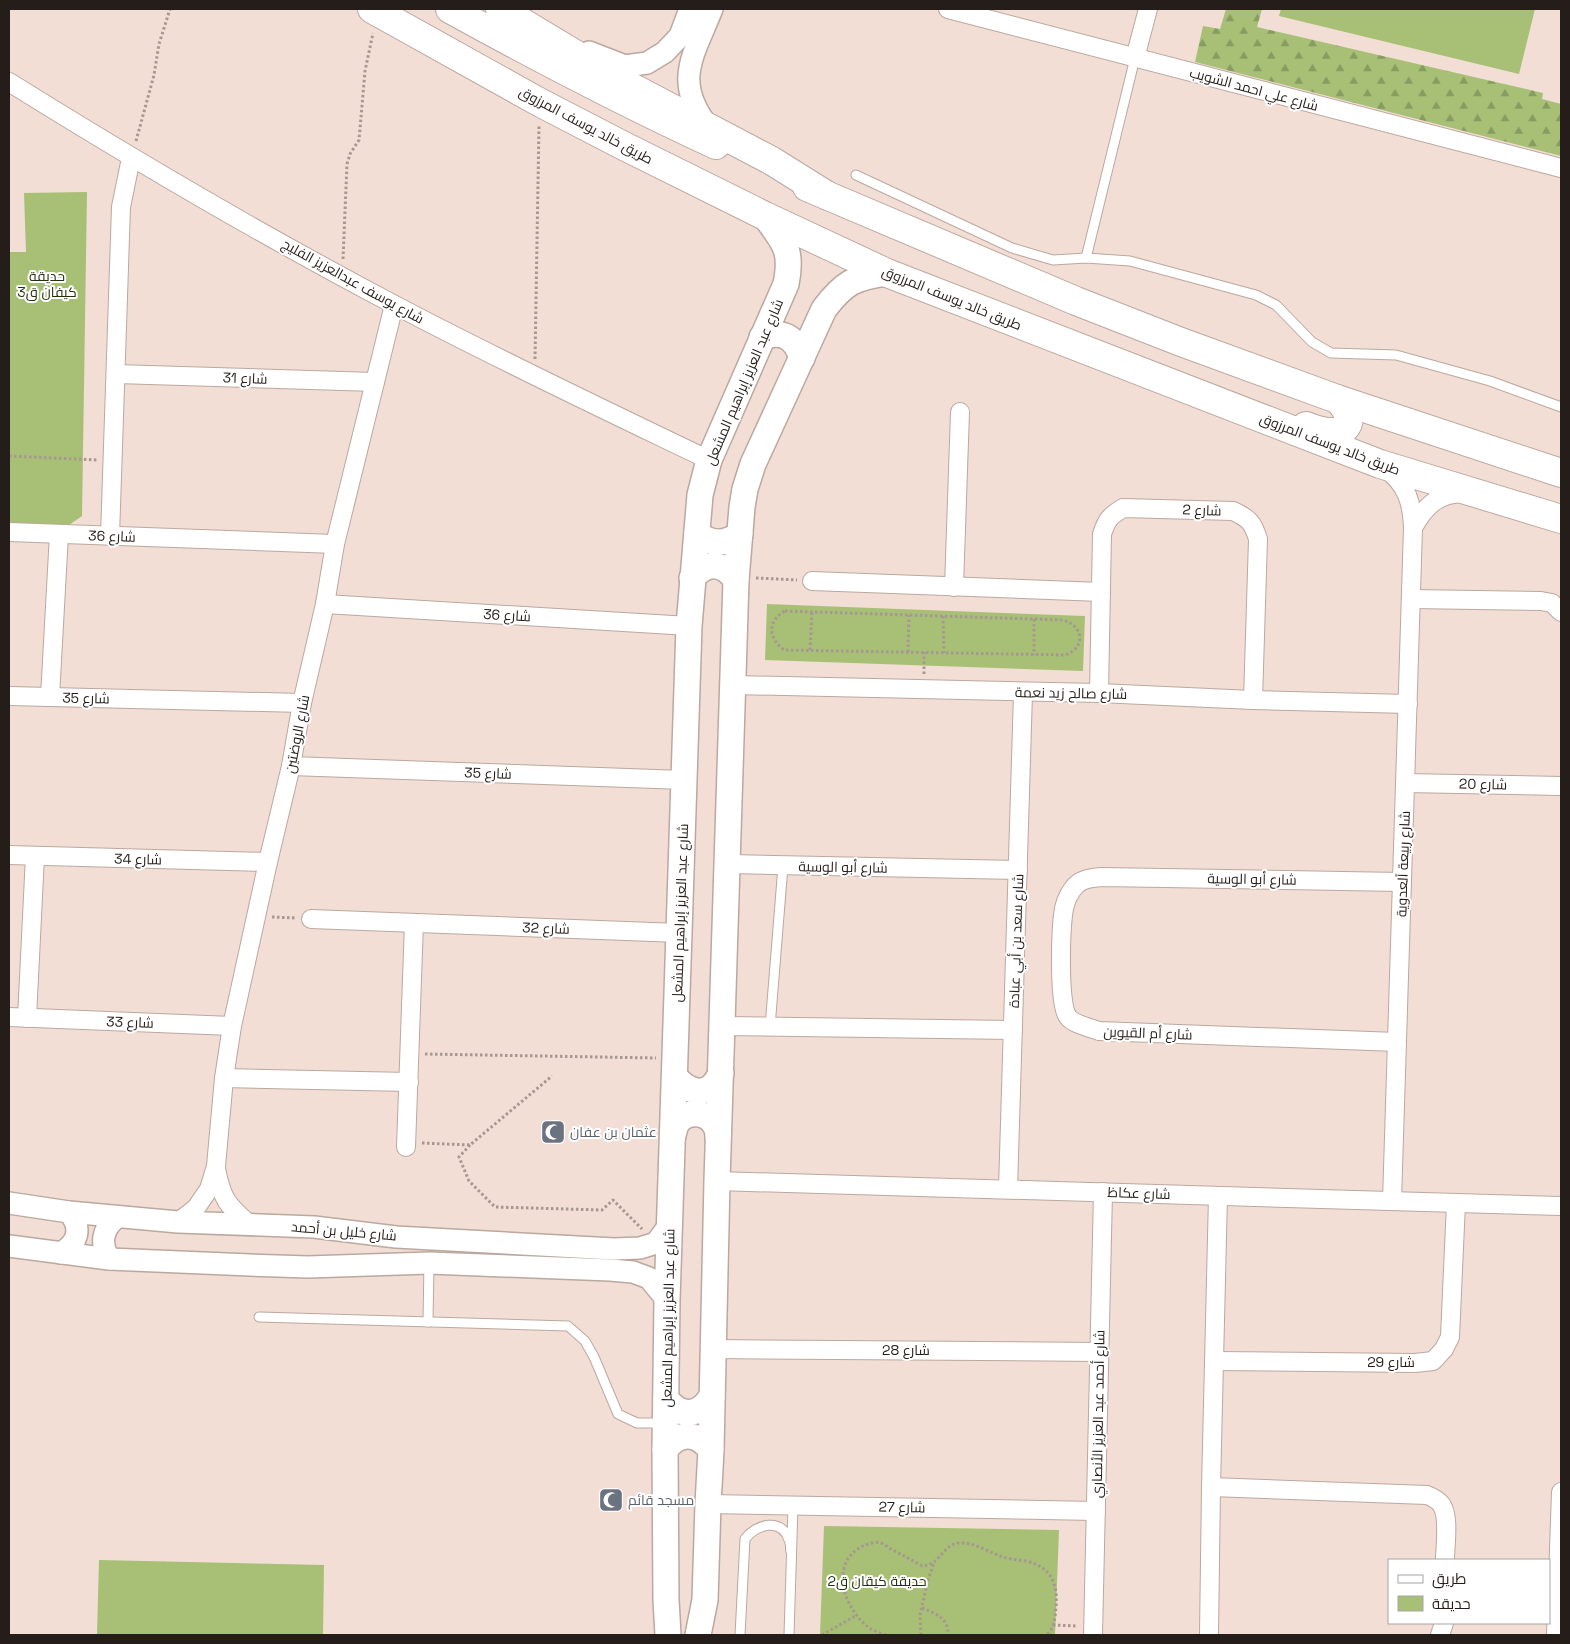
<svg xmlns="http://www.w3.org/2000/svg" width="1570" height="1644" font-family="'Space Grotesk',Cairo,sans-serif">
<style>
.forest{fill:url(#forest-firs)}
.park{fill:#a7c076}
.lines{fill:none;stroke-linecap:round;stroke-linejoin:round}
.service-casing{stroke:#bba89f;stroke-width:11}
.minor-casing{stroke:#bba89f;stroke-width:20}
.tertiary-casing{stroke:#bba89f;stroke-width:24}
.secondary-casing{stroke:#bba89f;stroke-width:28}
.primary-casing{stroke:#bba89f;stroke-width:30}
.motorway-casing{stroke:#bba89f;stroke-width:30}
.path{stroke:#a79790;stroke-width:3;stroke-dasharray:2.5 2.5;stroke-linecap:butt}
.service{stroke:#fff;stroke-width:9}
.minor{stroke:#fff;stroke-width:18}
.tertiary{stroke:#fff;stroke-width:21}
.secondary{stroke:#fff;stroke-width:25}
.primary{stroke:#fff;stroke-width:28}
.motorway{stroke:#fff;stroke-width:28}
.labels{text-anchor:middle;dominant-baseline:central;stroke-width:4;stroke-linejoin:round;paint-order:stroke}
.street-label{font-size:14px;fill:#251d1a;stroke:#fff}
.park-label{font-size:14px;fill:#25300d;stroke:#fff}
.worship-label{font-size:14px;fill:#5b616d;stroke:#fff;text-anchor:start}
</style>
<defs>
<pattern id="forest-firs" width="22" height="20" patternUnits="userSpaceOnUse" patternTransform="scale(1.25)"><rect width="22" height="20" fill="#a7c076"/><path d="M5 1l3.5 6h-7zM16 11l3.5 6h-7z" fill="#889b60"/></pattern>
</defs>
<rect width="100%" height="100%" fill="#f2ded4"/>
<!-- forest -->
<polygon class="forest" points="1226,9 1262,9 1257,27 1543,93 1542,99 1561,104 1561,156 1195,62 1203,26 1220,29"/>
<!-- park -->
<g class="park">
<polygon points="1281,9 1535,9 1519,74 1279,16"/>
<polygon points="87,192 82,516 66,527 9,525 9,252 26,252 24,193"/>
<polygon points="767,604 1085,616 1083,671 765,660"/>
<polygon points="824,1526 1059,1530 1055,1635 820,1635"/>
<polygon points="99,1560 324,1565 323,1635 97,1635"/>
</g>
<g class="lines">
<defs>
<g id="service">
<polyline points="856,175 1012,248 1053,260 1086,258 1130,261 1256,295 1276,305 1312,342 1331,353 1396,355 1490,381 1561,407"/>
<polyline points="1086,258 1135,58"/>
<polyline points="770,1027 783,866"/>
<polyline points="259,1317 568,1326 585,1341 594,1357 618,1414 637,1423 665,1423"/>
<polyline points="428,1322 429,1263"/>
<path d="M740 1635 745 1539C756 1524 782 1517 789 1540 791 1543 790 1548 791 1552"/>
<polyline points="789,1635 793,1506"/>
</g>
<g id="minor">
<polyline points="948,9 1561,168"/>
<polyline points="1135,58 1148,9"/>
<path d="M9 82C134 160 262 235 393 304 497 359 603 409 709 460"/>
<polyline points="116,374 375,382"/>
<path d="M1385 468C1407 485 1412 502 1413 528L1392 1201"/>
<path d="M1413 528C1425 506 1438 493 1465 493"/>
<polyline points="9,532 335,544"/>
<polyline points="110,536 121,207 131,158"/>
<polyline points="812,581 1101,592"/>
<polyline points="954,587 960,412"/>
<polyline points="1411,599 1541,601 1552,603 1561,612"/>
<polyline points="325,604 689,626"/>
<polyline points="734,685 1099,693 1253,700 1408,704"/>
<path d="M1099 693 1102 534C1107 519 1110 516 1123 508L1233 511C1249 518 1253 523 1258 539L1253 700"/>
<polyline points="9,696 302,703"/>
<polyline points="50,697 59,534"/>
<polyline points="291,766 684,780"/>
<polyline points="1405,783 1561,786"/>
<polyline points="9,855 268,862"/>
<polyline points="728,864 1018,870"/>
<polyline points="311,919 679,933"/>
<polyline points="9,1017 232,1026"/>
<polyline points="27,1018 35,856"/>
<polyline points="723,1026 1013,1030"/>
<path d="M1397 1042 1099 1031C1091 1028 1073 1024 1068 1017 1058 1005 1061 932 1063 915 1064 905 1067 897 1072 890 1079 879 1090 878 1102 877L1402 882"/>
<polyline points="224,1078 409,1082"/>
<polyline points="406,1147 414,923"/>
<path d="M216 1169C222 1199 227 1205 249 1224"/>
<polyline points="717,1181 1561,1206"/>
<polyline points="1008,1189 1023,693"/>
<polyline points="178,1222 196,1208 209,1189 216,1166 224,1078 232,1026 268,862 291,766 302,703 325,604 335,544 394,305"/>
<polyline points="713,1349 1100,1352"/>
<polyline points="1214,1361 1415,1363 1433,1361 1444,1349 1450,1337 1456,1203"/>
<path d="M1211 1487 1427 1495C1432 1497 1437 1499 1441 1504 1450 1516 1445 1545 1445 1560"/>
<polyline points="708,1504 1096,1511"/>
<polyline points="1093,1635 1103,1192"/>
<polyline points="1209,1635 1211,1487 1218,1196"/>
<polyline points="1440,1635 1444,1623"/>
<polyline points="1556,1635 1561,1492"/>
</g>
<g id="tertiary">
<polyline points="589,52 625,66 647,63 665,52 680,36 690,9"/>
<path d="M710 129C672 82 693 57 712 9"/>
<polyline points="9,1203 69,1212 178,1222 314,1227 396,1237 614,1249 640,1248 656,1243 670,1224"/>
<polyline points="9,1246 109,1259 250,1265 308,1267 429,1263 610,1270 633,1272 649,1278 667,1300"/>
<path d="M61 1253C79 1242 82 1228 69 1212"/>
<path d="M109 1259C100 1243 102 1229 117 1217"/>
</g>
<g id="secondary">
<path d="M762 337C783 330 795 337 802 358"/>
<path d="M697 533C710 545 725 545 740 534"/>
<path d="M692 578C707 561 723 562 736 580"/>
<path d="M675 1077C691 1095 710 1098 721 1073"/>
<path d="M673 1135C674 1132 675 1126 677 1123 686 1110 707 1111 715 1125 717 1128 718 1133 718 1137"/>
<path d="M666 1399C681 1418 699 1417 712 1396"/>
<path d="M665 1450C679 1431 697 1432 711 1450"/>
<path d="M668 1635 666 1600 665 1450 667 1300 689 626 700 495 709 460 786 284C793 249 784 243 765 216"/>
<path d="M698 1635 705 1600 708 1504 711 1450 717 1181 736 580 742 507 745 489 753 464 824 309C844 283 854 277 887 273"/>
</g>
<g id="primary">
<polyline points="372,9 539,102 624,146 765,216 887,273 1380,464 1561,519"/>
<path d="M450 9C537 57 625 103 716 145"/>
<polyline points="807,187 1076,301 1181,342 1337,399 1561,473"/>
<path d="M1306 426C1315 429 1323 433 1333 432 1356 431 1350 409 1337 399"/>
</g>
<polyline id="motorway" points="500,9 618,80 772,161 828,196"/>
</defs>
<!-- service casing -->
<use href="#service" class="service-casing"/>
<!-- minor casing -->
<use href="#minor" class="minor-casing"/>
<!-- tertiary casing -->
<use href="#tertiary" class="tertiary-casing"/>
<!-- secondary casing -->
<use href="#secondary" class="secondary-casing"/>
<!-- primary casing -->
<use href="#primary" class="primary-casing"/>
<!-- motorway casing -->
<use href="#motorway" class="motorway-casing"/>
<!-- path -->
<g class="path">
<polyline points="136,141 154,75 159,44 170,9"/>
<polyline points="343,259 347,164 350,154 359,140 365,71 373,33"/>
<polyline points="535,359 539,125"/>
<polyline points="9,456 98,460"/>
<polyline points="756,578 797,580"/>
<path d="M785 611 1063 620C1084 626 1086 648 1065 655L784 650C768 638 767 621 785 611Z"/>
<polyline points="943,616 944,653"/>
<polyline points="1034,619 1034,655"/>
<polyline points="810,650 812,612"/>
<polyline points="908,652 909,615"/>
<polyline points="924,674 924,652"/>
<polyline points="272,917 296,918"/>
<polyline points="425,1054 656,1058"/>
<polyline points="422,1143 470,1145 552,1076"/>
<polyline points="470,1145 459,1157 469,1181 495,1207 602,1210 613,1200 642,1229"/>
<path d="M922 1608C937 1614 948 1618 948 1635"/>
<polyline points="1053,1625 1078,1626"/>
<polyline points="822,1635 857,1615"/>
<path d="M886 1635C880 1633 873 1631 868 1627 844 1608 828 1563 863 1546 868 1544 875 1541 881 1543 885 1544 888 1548 891 1549 902 1555 912 1560 922 1566 940 1566 943 1543 960 1543 973 1542 987 1551 1000 1556 1008 1559 1017 1560 1026 1561 1051 1567 1058 1583 1056 1607 1055 1617 1055 1628 1046 1635"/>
<polyline points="921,1635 920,1615 928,1580 934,1563"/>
<polyline points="929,1635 930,1635"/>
</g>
<!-- service -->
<use href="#service" class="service"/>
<!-- minor -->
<use href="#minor" class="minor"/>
<!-- tertiary -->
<use href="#tertiary" class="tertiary"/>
<!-- secondary -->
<use href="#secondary" class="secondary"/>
<!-- primary -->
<use href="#primary" class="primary"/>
<!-- motorway -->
<use href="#motorway" class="motorway"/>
</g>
<!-- icons -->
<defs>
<symbol id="mosque-square" viewBox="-11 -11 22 22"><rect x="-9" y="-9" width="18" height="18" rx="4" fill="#6b7280" stroke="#fff"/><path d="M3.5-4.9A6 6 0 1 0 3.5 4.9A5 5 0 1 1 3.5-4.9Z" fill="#fff"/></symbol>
</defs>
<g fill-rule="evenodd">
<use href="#mosque-square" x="539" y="1118" width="28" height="28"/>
<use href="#mosque-square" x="597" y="1486" width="28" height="28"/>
</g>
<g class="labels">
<!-- street labels -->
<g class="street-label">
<text transform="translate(1254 89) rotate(15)">شارع علي احمد الشويب</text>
<text transform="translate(586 125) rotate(28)">طريق خالد يوسف المرزوق</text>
<text transform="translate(353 281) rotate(29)">شارع يوسف عبدالعزيز الفليج</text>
<text transform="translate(952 298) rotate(22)">طريق خالد يوسف المرزوق</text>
<text transform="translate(245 378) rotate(2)">شارع 31</text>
<text transform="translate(744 382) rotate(-67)">شارع عبد العزيز إبراهيم المشعل</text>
<text transform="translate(1330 444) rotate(21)">طريق خالد يوسف المرزوق</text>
<text transform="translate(1202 510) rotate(2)">شارع 2</text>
<text transform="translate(112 536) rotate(2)">شارع 36</text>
<text transform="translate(507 615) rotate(3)">شارع 36</text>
<text transform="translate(1071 693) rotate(1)">شارع صالح زيد نعمة</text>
<text transform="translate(86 698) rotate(1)">شارع 35</text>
<text transform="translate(297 734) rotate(-79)">شارع الروضتين</text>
<text transform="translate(488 773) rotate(2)">شارع 35</text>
<text transform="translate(1483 784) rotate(1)">شارع 20</text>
<text transform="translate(138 859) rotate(1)">شارع 34</text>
<text transform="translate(1403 864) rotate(-88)">شارع ربيعة آلعدوية</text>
<text transform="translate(843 867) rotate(1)">شارع أبو الوسية</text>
<text transform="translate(1252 879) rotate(1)">شارع أبو الوسية</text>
<text transform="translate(680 913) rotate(-88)">شارع عبد العزيز إبراهيم المشعل</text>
<text transform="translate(546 928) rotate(2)">شارع 32</text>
<text transform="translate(1016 941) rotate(-88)">شارع سعد بن أبي عبادة</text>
<text transform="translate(130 1022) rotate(2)">شارع 33</text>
<text transform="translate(1148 1033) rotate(2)">شارع أم القيوين</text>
<text transform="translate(1139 1193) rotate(2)">شارع عكاظ</text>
<text transform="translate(344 1231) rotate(5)">شارع خليل بن أحمد</text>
<text transform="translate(668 1318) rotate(-89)">شارع عبد العزيز إبراهيم المشعل</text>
<text x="906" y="1350">شارع 28</text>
<text x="1391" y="1362">شارع 29</text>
<text transform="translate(1098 1414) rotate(-89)">شارع أحمد عبد العزيز الأنصاري</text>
<text transform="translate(902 1507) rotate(1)">شارع 27</text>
</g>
<!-- park labels -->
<g class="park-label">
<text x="47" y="276">حديقة<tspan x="47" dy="16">كيفان ق3</tspan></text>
<text x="877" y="1581">حديقة كيقان ق2</text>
</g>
<!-- worship labels -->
<g class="worship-label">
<text x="570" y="1132">عثمان بن عفان</text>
<text x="628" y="1500">مسجد قائم</text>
</g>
</g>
<!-- border -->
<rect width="1570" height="1644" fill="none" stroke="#251d1a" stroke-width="20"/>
<!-- legend -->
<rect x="1388" y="1559" width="162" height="65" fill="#ffffff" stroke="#a8a5a3"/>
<rect x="1398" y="1575" width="25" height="8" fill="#ffffff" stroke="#a8a5a3"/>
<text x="1432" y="1584" font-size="15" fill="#251d1a">طريق</text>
<rect x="1398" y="1596" width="25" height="15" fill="#a7c076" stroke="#a8a5a3"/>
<text x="1432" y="1609" font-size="15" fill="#251d1a">حديقة</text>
</svg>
